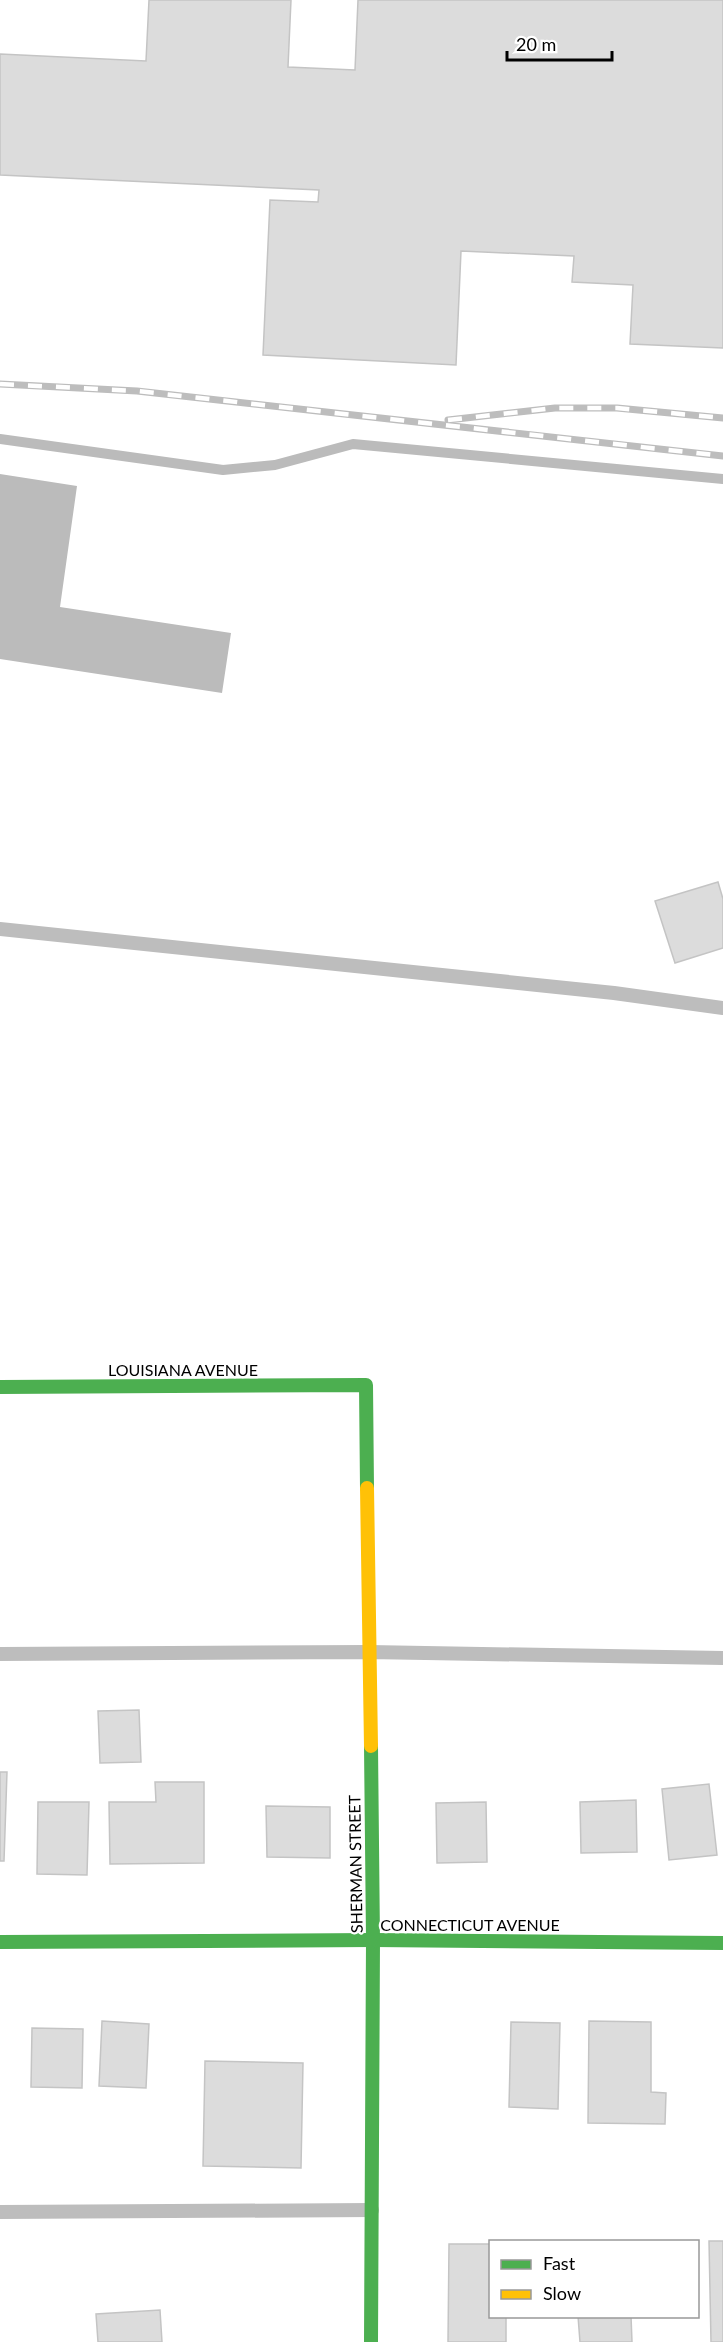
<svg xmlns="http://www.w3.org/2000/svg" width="723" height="2342" font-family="Lato,sans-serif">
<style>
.water{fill:#bbb}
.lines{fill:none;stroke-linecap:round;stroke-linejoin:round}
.stream{stroke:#bbb;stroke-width:10}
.building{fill:#dcdcdc;stroke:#c4c4c4;stroke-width:1.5}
.lane{stroke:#bdbdbd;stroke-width:14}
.fast{stroke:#4caf50;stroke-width:14}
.slow{stroke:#ffc107;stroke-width:14}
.rail-casing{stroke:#bdbdbd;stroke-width:7}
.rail{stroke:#fff;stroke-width:4.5;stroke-dasharray:14;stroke-linecap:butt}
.labels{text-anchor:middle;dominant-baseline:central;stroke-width:4.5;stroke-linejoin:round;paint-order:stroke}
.street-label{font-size:16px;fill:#000;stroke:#fff}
</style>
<rect width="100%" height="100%" fill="#fff"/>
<!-- water -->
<polygon class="water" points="0,474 77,486 60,607 231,633 222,693 0,659"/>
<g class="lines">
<!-- stream -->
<polyline class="stream" points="0,439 223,470 275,465 353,444 723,479"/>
</g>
<!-- building -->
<g class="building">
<polygon points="149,0 291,0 288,67 355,70 358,0 723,0 723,348 630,344 633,285 572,282 574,256 461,251 456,365 263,355 270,200 318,202 319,190 0,175 0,54 146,61"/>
<polygon points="718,882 723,899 723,948 675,963 655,901"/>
<polygon points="139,1710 141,1762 100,1763 98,1711"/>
<polygon points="0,1772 7,1772 4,1861 0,1861"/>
<polygon points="155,1782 204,1782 204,1863 110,1864 109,1802 156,1802"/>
<polygon points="709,1784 717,1855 669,1860 662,1789"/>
<polygon points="636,1800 637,1852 581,1853 580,1802"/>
<polygon points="38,1802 89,1802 87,1875 37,1874"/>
<polygon points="486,1802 487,1862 437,1863 436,1803"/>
<polygon points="266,1806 330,1807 330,1858 267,1857"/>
<polygon points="102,2021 149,2024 146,2088 99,2086"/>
<polygon points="589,2021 651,2022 651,2092 666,2093 665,2124 588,2123"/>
<polygon points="511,2022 560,2023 558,2109 509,2107"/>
<polygon points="32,2028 83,2029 82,2088 31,2087"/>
<polygon points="205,2061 303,2063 301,2168 203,2166"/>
<polygon points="709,2241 723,2241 723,2342 711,2342"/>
<polygon points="449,2244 490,2244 490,2316 506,2316 506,2342 448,2342"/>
<polygon points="160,2310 162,2342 98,2342 96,2314"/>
<polygon points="578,2316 631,2316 632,2342 580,2342"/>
</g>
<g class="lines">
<!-- lane -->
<g class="lane">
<polyline points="0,929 614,993 723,1008"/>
<polyline points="0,1654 369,1652 723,1658"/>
<polyline points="0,2212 372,2210"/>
</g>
<!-- fast -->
<g class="fast">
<polyline points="0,1387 366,1385 367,1488"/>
<polyline points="371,1746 373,1940 371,2342"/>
<polyline points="0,1942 373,1940 723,1943"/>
</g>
<!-- slow -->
<polyline class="slow" points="367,1488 371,1746"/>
<defs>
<g id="rail">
<polyline points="0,384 137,391 723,456"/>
<polyline points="448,420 555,408 617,408 723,418"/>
</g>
</defs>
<!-- rail casing -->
<use href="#rail" class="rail-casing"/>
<!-- rail -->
<use href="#rail" class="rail"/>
</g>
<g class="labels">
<!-- street labels -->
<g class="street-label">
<text x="183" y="1369">LOUISIANA AVENUE</text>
<text transform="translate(355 1864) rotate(-91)">SHERMAN STREET</text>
<text x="470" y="1924">CONNECTICUT AVENUE</text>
</g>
</g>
<!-- legend -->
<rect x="489" y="2240" width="210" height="78" fill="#ffffff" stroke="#999999" stroke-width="1.5"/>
<rect x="501" y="2260" width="30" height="9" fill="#4caf50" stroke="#999999" stroke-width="1.5"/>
<text x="543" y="2270" font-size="18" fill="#000000">Fast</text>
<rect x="501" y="2290" width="30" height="9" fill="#ffc107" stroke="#999999" stroke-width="1.5"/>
<text x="543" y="2300" font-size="18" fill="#000000">Slow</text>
<!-- scale -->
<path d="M507 51v9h105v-9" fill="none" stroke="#000000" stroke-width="3"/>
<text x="516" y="51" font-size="18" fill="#000000" stroke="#ffffff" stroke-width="4.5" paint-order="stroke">20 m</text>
</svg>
